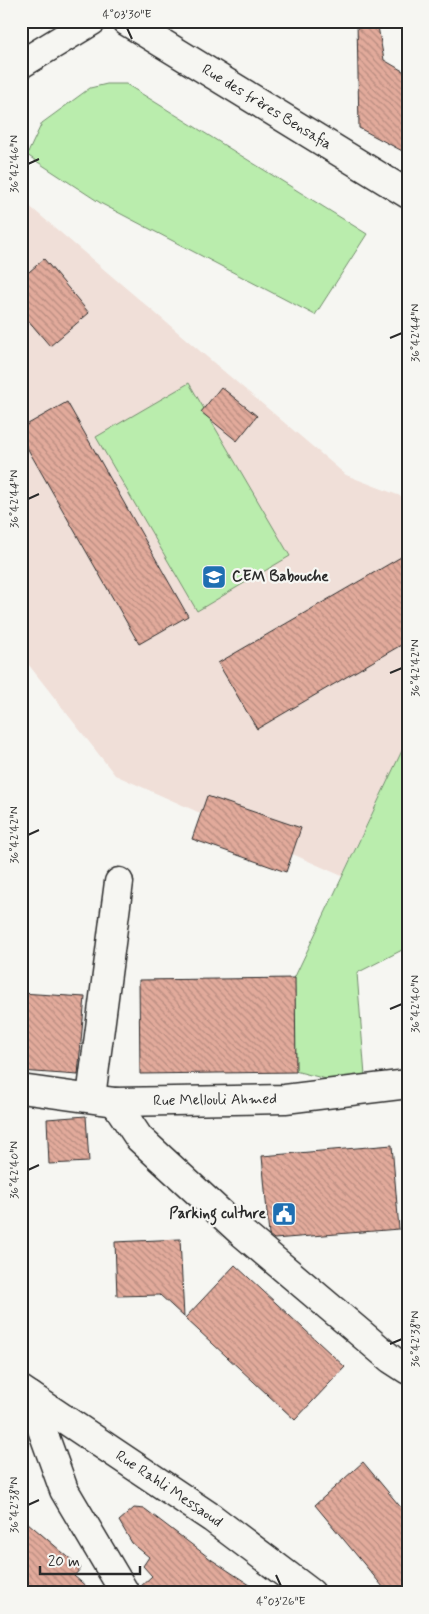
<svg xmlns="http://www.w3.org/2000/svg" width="429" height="1614" font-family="Mynerve,sans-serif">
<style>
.built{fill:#f0dfd8}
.grass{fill:#baedad;stroke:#728c6c}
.building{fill:url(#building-back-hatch);stroke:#2b2b2b}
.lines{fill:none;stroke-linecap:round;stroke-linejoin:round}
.minor-casing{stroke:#2b2b2b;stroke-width:31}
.minor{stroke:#f6f6f2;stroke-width:28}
.ticks{fill:none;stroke:#2b2b2b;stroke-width:2}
.labels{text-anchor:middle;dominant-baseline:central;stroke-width:4.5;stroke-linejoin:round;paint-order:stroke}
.street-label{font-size:15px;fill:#2b2b2b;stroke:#f6f6f2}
.poi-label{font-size:15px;font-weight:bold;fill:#2b2b2b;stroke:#f6f6f2;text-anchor:start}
.neatline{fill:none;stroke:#2b2b2b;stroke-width:2}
.ticks-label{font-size:12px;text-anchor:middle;fill:#2b2b2b}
</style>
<defs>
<pattern id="building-back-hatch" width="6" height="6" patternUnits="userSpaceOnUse" patternTransform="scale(1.25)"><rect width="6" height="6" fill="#e2aa9b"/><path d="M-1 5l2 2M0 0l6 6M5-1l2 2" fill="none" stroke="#b78b7f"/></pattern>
</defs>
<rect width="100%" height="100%" fill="#f6f6f2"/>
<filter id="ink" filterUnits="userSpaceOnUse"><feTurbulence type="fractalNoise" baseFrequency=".02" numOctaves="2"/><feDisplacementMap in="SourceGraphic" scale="10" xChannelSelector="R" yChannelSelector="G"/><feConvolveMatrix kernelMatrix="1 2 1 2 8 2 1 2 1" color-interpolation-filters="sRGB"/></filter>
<g filter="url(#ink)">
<!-- built -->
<polygon class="built" points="21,199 346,475 408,499 408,738 342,876 115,775 21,655"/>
<!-- grass -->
<g class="grass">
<polygon points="107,84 126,84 367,234 315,315 102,204 27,155 42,123 90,88"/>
<polygon points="189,383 290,556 197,611 96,437"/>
<polygon points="408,738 408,947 357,973 366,1089 255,1061"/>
</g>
<!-- building -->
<g class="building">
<polygon points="357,21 377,21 384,60 408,74 408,154 359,128"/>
<polygon points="44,259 89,313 50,346 21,312 22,278"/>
<polygon points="221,387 257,416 237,441 201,412"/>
<polygon points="67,402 188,616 139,644 21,437 21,428"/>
<polygon points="408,553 408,641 257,729 218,663"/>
<polygon points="207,796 301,828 286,872 192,839"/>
<polygon points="295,978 296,1072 140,1074 139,980"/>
<polygon points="21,993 85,997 78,1075 21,1071"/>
<polygon points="86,1116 89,1162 49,1164 47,1119"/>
<polygon points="392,1145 399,1229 274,1239 269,1235 262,1156"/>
<polygon points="180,1239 184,1317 160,1295 117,1296 115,1242"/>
<polygon points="235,1265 345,1367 295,1420 185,1318"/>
<polygon points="363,1462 408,1516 408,1593 388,1593 315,1505"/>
<polygon points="134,1508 145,1509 212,1560 262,1593 141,1593 139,1588 152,1576 143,1566 149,1557 132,1543 119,1521"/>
<polygon points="21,1517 81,1568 74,1576 94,1593 21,1593"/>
</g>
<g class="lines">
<defs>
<g id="minor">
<path id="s1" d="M126 21 408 194"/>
<polyline points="21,64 92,21"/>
<path id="s2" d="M21 1089 115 1102 285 1099 408 1084"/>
<polyline points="91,1097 119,882"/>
<polyline points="115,1102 139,1138 241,1232 391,1359 408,1370"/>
<path id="s3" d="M21 1390 212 1518 311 1593"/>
<polyline points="30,1396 64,1490 125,1593"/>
</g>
</defs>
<!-- minor casing -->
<use href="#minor" class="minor-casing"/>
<!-- minor -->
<use href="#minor" class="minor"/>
</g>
</g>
<!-- ticks -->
<path class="ticks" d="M127 28 132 39M28 164 39 159M390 338 402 333M28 499 39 494M390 673 402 668M28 835 39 830M390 1009 402 1004M28 1170 39 1165M390 1344 402 1339M28 1505 39 1500M276 1575 281 1586"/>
<!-- icons -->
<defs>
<symbol id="school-square" viewBox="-11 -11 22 22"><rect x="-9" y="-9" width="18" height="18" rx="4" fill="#1f6fb2" stroke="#f6f6f2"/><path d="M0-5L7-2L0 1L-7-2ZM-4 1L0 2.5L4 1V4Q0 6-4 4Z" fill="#fff"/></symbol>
<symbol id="civic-square" viewBox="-11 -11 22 22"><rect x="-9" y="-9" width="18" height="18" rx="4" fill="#1f6fb2" stroke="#f6f6f2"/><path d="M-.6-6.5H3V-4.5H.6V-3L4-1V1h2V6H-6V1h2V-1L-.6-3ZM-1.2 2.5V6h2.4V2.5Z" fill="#fff"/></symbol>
</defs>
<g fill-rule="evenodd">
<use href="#school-square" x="200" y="563" width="28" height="28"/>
<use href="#civic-square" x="270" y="1200" width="28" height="28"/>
</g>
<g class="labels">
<!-- street labels -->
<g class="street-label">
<text stroke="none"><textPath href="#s1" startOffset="165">Rue des frères Bensafia</textPath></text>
<text stroke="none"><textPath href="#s2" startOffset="195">Rue Mellouli Ahmed</textPath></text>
<text stroke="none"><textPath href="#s3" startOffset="178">Rue Rahli Messaoud</textPath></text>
</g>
<!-- poi labels -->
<g class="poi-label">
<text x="232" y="577">CEM Babouche</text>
<text x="266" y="1214" text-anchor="end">Parking culture</text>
</g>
</g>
<!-- margin -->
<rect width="429" height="1614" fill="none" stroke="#f6f6f2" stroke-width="55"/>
<!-- scale -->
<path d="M40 1566v8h100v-8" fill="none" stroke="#2b2b2b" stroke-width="2.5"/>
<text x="48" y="1566" font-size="15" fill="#2b2b2b" stroke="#f6f6f2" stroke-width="4" paint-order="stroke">20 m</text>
<rect x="28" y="28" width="374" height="1558" class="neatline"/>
<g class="ticks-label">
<text x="127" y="18">4°03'30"E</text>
<text transform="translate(14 164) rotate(-90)" y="4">36°42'46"N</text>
<text transform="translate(415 333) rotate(-90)" y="4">36°42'44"N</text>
<text transform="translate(14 499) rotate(-90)" y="4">36°42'44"N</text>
<text transform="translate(415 668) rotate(-90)" y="4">36°42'42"N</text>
<text transform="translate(14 835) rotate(-90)" y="4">36°42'42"N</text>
<text transform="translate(415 1004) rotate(-90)" y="4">36°42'40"N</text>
<text transform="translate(14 1170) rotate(-90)" y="4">36°42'40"N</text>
<text transform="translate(415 1339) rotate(-90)" y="4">36°42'38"N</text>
<text transform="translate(14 1505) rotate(-90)" y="4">36°42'38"N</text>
<text x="281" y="1605">4°03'26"E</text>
</g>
</svg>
